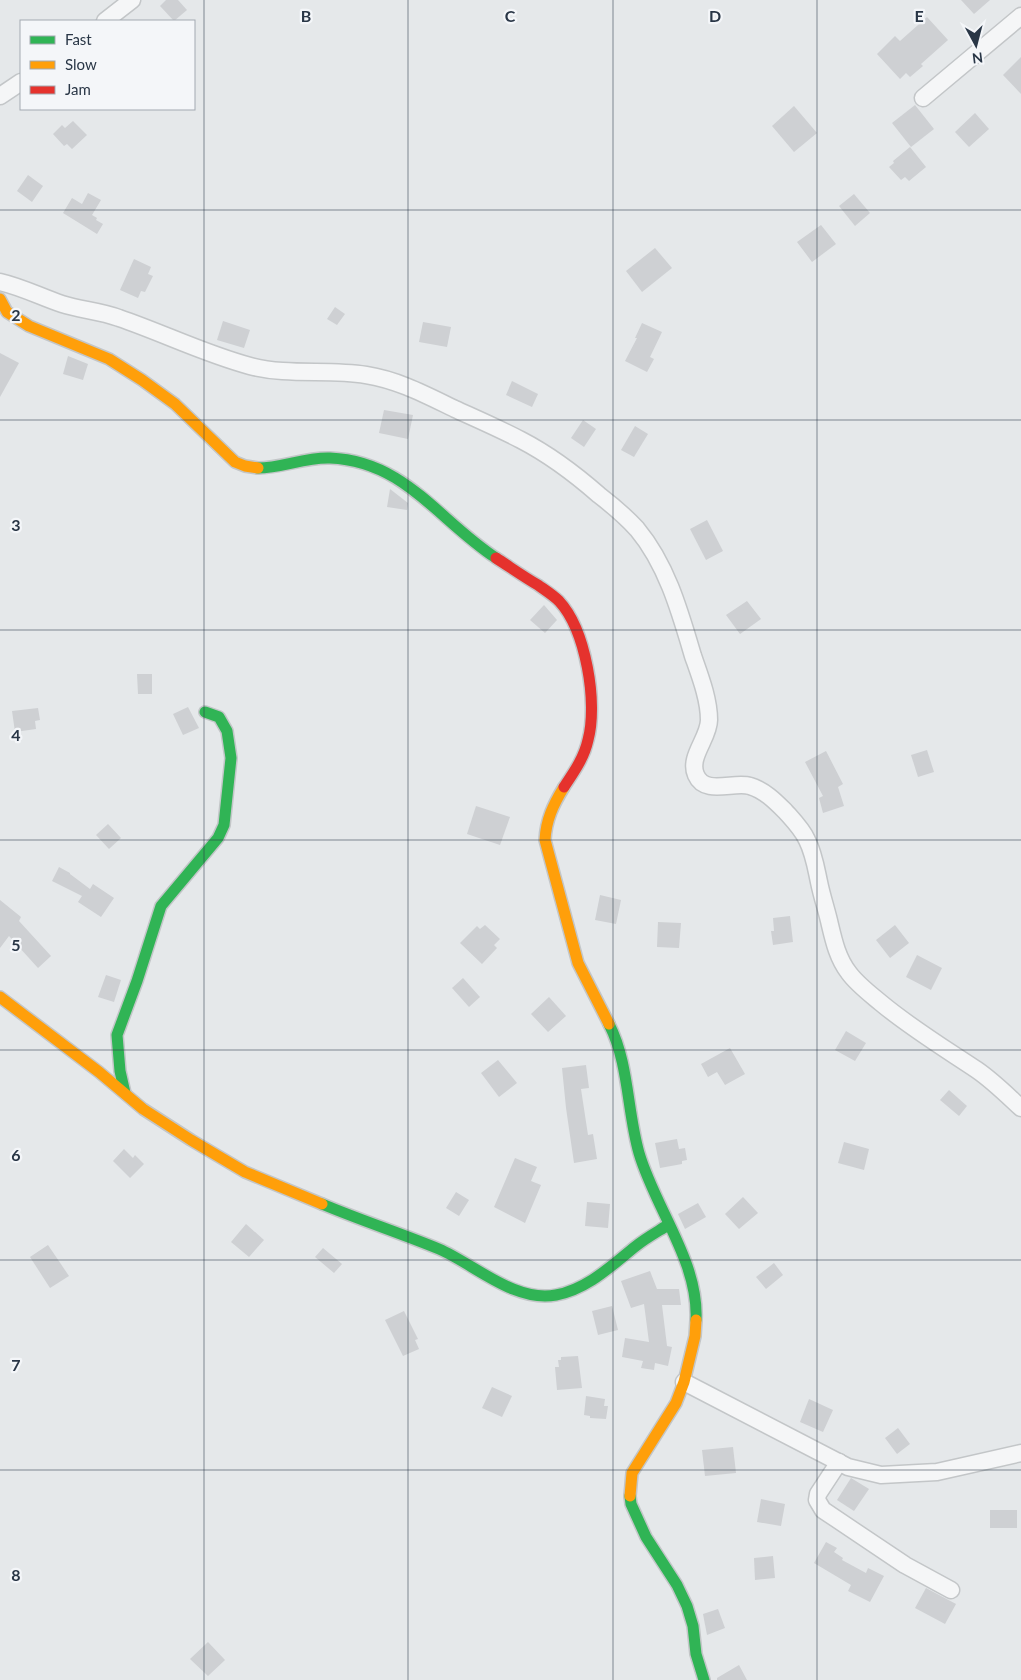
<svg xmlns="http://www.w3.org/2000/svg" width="1021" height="1680" font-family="Lato,sans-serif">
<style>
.building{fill:#ced0d3}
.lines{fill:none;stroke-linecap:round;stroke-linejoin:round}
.street-casing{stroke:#c3c6c8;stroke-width:19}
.fast-casing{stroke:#c3c6c8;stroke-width:14}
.slow-casing{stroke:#c3c6c8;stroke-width:14}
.jam-casing{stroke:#c3c6c8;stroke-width:14}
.street{stroke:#f5f6f7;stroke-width:16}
.fast{stroke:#30b455;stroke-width:11}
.slow{stroke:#ff9f0a;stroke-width:11}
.jam{stroke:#e5322d;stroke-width:11}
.grid{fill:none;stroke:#293646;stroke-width:1;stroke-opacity:0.55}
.grid-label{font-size:16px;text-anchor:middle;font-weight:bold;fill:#293646;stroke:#f4f6f9;stroke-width:4.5;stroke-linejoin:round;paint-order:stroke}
</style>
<rect width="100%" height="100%" fill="#e5e8ea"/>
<!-- building -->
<g class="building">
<polygon points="166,0 178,0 187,10 174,21 160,6"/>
<polygon points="961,0 990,0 974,14"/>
<polygon points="927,17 948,40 921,64 923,66 910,77 906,73 900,79 877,54 895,36 900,41"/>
<polygon points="1021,57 1021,94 1003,75"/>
<polygon points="915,105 934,129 911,147 892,123"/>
<polygon points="794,106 817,133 794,152 772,126"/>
<polygon points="975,113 989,129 969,147 955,132"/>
<polygon points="73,121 87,135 72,149 67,144 64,146 53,134 62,125 65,128"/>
<polygon points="910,147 926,167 909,181 905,177 901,180 889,167 894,163 893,161"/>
<polygon points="28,175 43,186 32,202 17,191"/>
<polygon points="88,193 101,200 92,215 97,218 96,220 103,224 97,234 63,213 72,198 82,204"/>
<polygon points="854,194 870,213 855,226 839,206"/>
<polygon points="821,225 836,244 812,262 797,242"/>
<polygon points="655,248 672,268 642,292 626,271"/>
<polygon points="134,259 151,267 148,274 153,276 145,292 141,291 138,298 120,290"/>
<polygon points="335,307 345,314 337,325 327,319"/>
<polygon points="223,321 250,330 244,348 217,340"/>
<polygon points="423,322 451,327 447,347 419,342"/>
<polygon points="642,323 662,332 650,357 654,359 647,372 625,361 637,338 635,338"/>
<polygon points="0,353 19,363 0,397"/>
<polygon points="68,356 88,364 83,380 63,374"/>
<polygon points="512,381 538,394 532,407 506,395"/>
<polygon points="384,410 413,415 408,439 379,433"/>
<polygon points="583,420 596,429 584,447 571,438"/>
<polygon points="635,426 648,434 634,457 621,450"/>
<polygon points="390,489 408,503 407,510 387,507"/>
<polygon points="707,520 723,551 706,560 690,529"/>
<polygon points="747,601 761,619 740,634 726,615"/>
<polygon points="544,605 557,620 545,633 530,620"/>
<polygon points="137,674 152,674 152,694 138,694"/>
<polygon points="188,707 199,728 183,735 173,714"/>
<polygon points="38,708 40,720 35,721 36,729 15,732 12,711"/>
<polygon points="927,750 934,772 918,777 911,755"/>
<polygon points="826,751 843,784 838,787 844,806 823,813 819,798 823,796 805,762"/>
<polygon points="476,806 510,817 500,845 467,834"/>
<polygon points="108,824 121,838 109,849 96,835"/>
<polygon points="59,867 70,873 70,874 90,889 93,884 114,898 101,917 78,902 82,896 52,881"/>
<polygon points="600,895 621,900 616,924 595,920"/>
<polygon points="0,900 21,917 19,921 51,956 38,968 9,936 0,948"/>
<polygon points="790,916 793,942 773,945 771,931 774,931 773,918"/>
<polygon points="658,922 681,923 679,948 657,947"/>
<polygon points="485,925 500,939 494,945 497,948 482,964 460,943 477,926 480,929"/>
<polygon points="895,925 909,943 890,958 876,940"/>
<polygon points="917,955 942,968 931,990 906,977"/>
<polygon points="106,975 121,980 114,1002 98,997"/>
<polygon points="463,978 480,997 469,1007 452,988"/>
<polygon points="549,997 566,1016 548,1032 531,1014"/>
<polygon points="846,1031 866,1043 855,1061 835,1050"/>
<polygon points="730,1048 745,1074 725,1085 717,1072 708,1077 701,1064"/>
<polygon points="498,1060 517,1083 499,1097 481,1073"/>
<polygon points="586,1065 589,1088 581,1089 588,1135 593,1134 597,1159 574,1163 566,1108 562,1068"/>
<polygon points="949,1090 967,1106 959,1116 940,1100"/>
<polygon points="677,1139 679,1149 685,1148 687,1160 682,1161 682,1164 660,1168 655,1143"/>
<polygon points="844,1142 869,1149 864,1170 838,1163"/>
<polygon points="124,1149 133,1158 135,1155 144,1164 130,1178 113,1161"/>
<polygon points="515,1158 537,1167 531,1181 541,1185 525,1223 494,1207"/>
<polygon points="456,1192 469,1200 459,1216 446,1208"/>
<polygon points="743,1197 758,1213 739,1229 725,1214"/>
<polygon points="587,1202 610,1204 608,1228 585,1226"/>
<polygon points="698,1203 706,1217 685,1229 678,1214"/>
<polygon points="246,1224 264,1240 249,1257 231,1242"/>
<polygon points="48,1245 69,1276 50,1288 30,1257"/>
<polygon points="323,1248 342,1264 334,1273 315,1257"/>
<polygon points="774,1263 783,1275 766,1289 756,1277"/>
<polygon points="650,1271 657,1289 679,1289 681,1305 662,1305 667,1346 672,1347 668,1366 655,1363 654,1370 641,1368 643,1361 622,1357 625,1338 649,1342 644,1304 631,1308 621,1281"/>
<polygon points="612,1306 618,1330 598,1335 592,1311"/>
<polygon points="404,1311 418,1339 415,1340 419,1349 403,1356 385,1320"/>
<polygon points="578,1356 582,1388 557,1390 555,1367 559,1367 558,1360 561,1360 561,1357"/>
<polygon points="492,1387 512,1396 502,1417 482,1408"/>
<polygon points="586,1396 605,1399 604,1406 608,1406 606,1419 590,1418 590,1416 584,1415"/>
<polygon points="809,1399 833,1410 823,1432 800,1422"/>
<polygon points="898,1428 910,1444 897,1454 885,1438"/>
<polygon points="733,1447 736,1473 705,1476 702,1450"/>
<polygon points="851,1478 869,1489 854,1511 837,1500"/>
<polygon points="761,1499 785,1504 781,1526 757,1522"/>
<rect x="990" y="1510" width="27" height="18"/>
<polygon points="826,1542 837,1548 834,1552 843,1558 842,1560 866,1573 868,1568 884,1576 870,1602 848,1591 851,1585 814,1563"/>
<polygon points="773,1556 775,1578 755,1580 754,1558"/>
<polygon points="926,1588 956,1604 945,1624 915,1608"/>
<polygon points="718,1609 725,1628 707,1635 703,1614"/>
<polygon points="208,1642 225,1660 208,1676 190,1659"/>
<polygon points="739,1665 747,1680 717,1680 717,1678"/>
</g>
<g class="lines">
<defs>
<g id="street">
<polyline points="105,21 132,0"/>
<polyline points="0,96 21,82"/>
<polyline points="923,98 1021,16"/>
<path d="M0 282C22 287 41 297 62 304 81 310 101 311 119 318 163 333 205 354 250 366 288 376 327 369 366 375 398 380 426 395 455 409 477 419 500 429 521 440 550 455 575 474 599 495 612 505 626 517 637 529 667 565 680 612 693 656 700 676 709 699 709 720 709 738 688 757 696 775 705 796 734 781 750 786 764 790 775 801 785 811 793 820 802 829 807 840 814 854 816 868 819 882 822 897 827 911 830 925 834 942 838 959 849 973 857 984 869 993 881 1003 911 1028 944 1048 977 1070 993 1081 1007 1095 1021 1108"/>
<polyline points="684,1382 848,1467 881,1475 937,1472 1021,1453"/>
<polyline points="839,1462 818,1494 817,1500 823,1510 905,1565 951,1590"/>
</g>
<g id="fast">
<path d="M258 468C282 468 305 457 330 458 405 461 438 520 496 558"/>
<path d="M609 1024C629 1063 627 1111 639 1153 655 1208 699 1262 696 1320"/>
<polyline points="125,1093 120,1071 117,1035 137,981 161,906 218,838 224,825 231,758 227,731 219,717 205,712"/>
<path d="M322 1204C360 1220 400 1233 439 1249 474 1264 515 1303 556 1295 588 1289 612 1265 636 1246 646 1238 657 1232 668 1225"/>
<polyline points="630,1496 631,1504 646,1537 677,1585 687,1606 693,1626 696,1654 704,1680"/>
</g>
<g id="slow">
<polyline points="0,299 7,312 29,326 109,359 142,380 175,404 235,462 245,466 258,468"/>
<path d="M564 787C553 805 546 820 545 840L578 963 609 1024"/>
<polyline points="0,997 99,1072 143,1109 191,1140 245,1172 322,1204"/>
<polyline points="630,1496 632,1473 676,1403 684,1382 695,1336 696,1320"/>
</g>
<path id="jam" d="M496 558C510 567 524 577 538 585 545 590 553 595 559 601 586 630 598 703 588 740 584 758 574 772 564 787"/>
</defs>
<!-- street casing -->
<use href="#street" class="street-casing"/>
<!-- fast casing -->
<use href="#fast" class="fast-casing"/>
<!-- slow casing -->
<use href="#slow" class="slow-casing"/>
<!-- jam casing -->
<use href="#jam" class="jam-casing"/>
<!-- street -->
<use href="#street" class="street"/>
<!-- fast -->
<use href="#fast" class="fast"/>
<!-- slow -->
<use href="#slow" class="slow"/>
<!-- jam -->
<use href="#jam" class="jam"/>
</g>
<!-- grid -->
<path class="grid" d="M204 0V1680M408 0V1680M613 0V1680M817 0V1680M0 210H1021M0 420H1021M0 630H1021M0 840H1021M0 1050H1021M0 1260H1021M0 1470H1021"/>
<g class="grid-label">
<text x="306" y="22">B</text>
<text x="510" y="22">C</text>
<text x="715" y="22">D</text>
<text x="919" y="22">E</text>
<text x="16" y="321">2</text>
<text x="16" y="531">3</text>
<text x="16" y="741">4</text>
<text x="16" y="951">5</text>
<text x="16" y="1161">6</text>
<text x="16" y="1371">7</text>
<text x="16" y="1581">8</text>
</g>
<!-- legend -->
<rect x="20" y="20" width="175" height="90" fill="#f4f6f9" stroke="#a3a9b1"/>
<rect x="30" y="36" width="25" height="8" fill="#30b455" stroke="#a3a9b1"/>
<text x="65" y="45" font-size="15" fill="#293646">Fast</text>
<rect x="30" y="61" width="25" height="8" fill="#ff9f0a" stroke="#a3a9b1"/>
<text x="65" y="70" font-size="15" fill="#293646">Slow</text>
<rect x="30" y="86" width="25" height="8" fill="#e5322d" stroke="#a3a9b1"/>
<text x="65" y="95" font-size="15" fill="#293646">Jam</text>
<!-- north arrow -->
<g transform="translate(976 45) rotate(173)" stroke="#f4f6f9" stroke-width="4" paint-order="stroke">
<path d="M0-4L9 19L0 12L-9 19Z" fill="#293646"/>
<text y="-8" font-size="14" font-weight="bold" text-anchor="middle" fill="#293646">N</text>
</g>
</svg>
